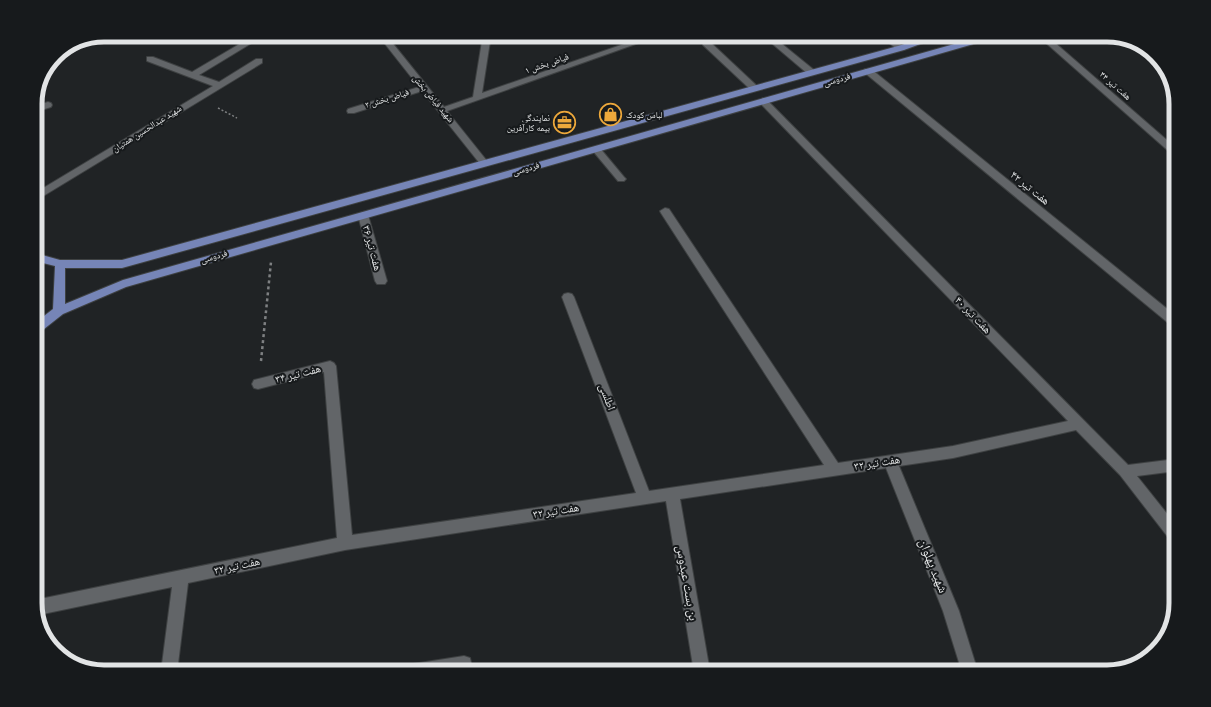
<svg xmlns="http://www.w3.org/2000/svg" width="1211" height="707" font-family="'Varela Round','Noto Naskh Arabic',sans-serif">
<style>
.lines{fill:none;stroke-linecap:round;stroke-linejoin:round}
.minor-casing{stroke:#3e4142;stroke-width:2}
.major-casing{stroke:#3e4142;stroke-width:2}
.path-far1{stroke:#7e8082;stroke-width:1.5;stroke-dasharray:2 2;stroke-linecap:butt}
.path{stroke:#7e8082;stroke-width:2.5;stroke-dasharray:3 3;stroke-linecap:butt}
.minor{fill:#626568;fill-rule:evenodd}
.major{fill:#7685b7;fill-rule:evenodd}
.labels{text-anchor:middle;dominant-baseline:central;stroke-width:4;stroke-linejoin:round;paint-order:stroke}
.far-street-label{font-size:9px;fill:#e2e4e5;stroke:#171a1c}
.far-poi-label{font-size:9px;fill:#e2e4e5;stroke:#171a1c;text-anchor:start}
.street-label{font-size:11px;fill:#e2e4e5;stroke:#171a1c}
.near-street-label{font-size:13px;fill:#e2e4e5;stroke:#171a1c}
.rim{fill:none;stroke:#e2e4e5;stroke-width:5}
</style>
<rect width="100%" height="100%" fill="#202325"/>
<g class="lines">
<defs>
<g id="minor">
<polygon points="378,35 386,35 444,107 473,97 483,35 491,35 482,93 650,35 661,35 447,111 487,161 489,163 487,165 481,165 422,91 354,113 348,113 347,111 348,109 419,87"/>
<polygon points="762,35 771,35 814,70 815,72 814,74 808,74"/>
<polygon points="879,35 888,35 905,48 904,50 898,50"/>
<polygon points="1037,35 1046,35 1176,148 1176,156 1173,155"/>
<polygon points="248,39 254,39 255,41 199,75 219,82 256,59 262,59 262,63 35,201 35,193 213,86 147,61 147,57 153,57 192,72"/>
<polygon points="703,41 709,41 757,86 758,88 757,90 751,90 703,45"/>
<polygon points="865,69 871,69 1176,316 1176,327 1172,326 865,73 864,71"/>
<polygon points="763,98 766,99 1128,465 1176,459 1176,471 1137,476 1176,525 1176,543 1171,541 1120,475 1076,430 953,458 899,466 959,611 978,672 962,672 943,611 886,468 680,499 710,672 694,672 666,501 345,550 188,583 177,672 161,672 172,587 38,615 35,607 35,600 337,538 324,372 258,389 254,388 252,384 254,380 330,361 334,363 336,366 352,535 636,493 562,297 564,294 568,293 572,294 574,297 649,491 824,465 661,213 660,211 665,208 669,209 838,463 953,446 1068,421 760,103 759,101"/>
<polygon points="48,102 51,103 52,105 51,107 35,112 35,106"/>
<polygon points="596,146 599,147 624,177 626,179 624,181 618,181 593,151 591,149"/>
<polygon points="363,212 368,215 387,281 385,284 377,284 375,281 358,215"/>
<polygon points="464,656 470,658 473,672 405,672 407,666 413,664"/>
</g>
<polygon id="major" points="933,35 945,35 904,50 122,268 65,268 65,304 123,280 986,35 999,35 998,37 126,287 63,314 39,333 35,335 35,323 53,309 55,266 35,261 35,253 60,260 122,260 898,46"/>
</defs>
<!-- minor casing -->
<use href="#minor" class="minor-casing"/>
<!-- major casing -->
<use href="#major" class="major-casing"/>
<!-- path-far1 -->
<polyline class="path-far1" points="218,108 237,118"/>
<!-- path -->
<polyline class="path" points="261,361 271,262"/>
<!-- minor -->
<use href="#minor" class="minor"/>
<!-- major -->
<use href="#major" class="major"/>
</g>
<!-- icons -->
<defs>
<symbol id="shop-ring" viewBox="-11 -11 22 22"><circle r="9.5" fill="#171a1c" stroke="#eda83b" stroke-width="1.5"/><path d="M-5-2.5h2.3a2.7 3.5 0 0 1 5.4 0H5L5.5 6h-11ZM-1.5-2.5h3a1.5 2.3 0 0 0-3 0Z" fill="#eda83b"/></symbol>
<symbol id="office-ring" viewBox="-11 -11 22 22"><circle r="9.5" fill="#171a1c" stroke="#eda83b" stroke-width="1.5"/><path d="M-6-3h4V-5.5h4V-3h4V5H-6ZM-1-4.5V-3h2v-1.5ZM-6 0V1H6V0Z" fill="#eda83b"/></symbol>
</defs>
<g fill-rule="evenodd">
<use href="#shop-ring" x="598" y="102" width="25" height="25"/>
<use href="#office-ring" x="552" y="110" width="25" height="25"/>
</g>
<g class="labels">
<!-- far-street labels -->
<g class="far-street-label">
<text transform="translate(547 64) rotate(-19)">فیاض بخش ۱</text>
<text transform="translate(837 80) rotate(-16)">فردوسی</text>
<text transform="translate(1115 86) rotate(41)">هفت تیر ۴۴</text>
<text transform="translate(387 99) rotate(-17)">فیاض بخش ۲</text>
<text transform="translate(433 99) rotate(50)">شهید فیاض بخش</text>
<text transform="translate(147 129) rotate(-32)">شهید عبدالحسین همتیان</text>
<text transform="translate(526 169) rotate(-16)">فردوسی</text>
<text transform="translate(214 257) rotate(-16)">فردوسی</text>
</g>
<!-- far-poi labels -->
<g class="far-poi-label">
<text x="626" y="115">لباس کودک</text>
<text x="550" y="118" text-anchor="end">نمایندگی<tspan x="550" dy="10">بیمه کارآفرین</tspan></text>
</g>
<!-- street labels -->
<g class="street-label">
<text transform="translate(1030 188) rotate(39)">هفت تیر ۴۲</text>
<text transform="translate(372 248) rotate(75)">هفت تیر ۳۶</text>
<text transform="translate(973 315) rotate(46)">هفت تیر ۴۰</text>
<text transform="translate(298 374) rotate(-14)">هفت تیر ۳۴</text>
<text transform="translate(607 397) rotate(69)">اطلسی</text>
<text transform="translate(877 463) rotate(-9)">هفت تیر ۳۲</text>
<text transform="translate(556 511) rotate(-9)">هفت تیر ۳۲</text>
<text transform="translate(237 566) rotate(-12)">هفت تیر ۳۲</text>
</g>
<!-- near-street labels -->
<g class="near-street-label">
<text transform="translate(933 566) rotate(68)">شهید پهلوان</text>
<text transform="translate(687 583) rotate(80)">بن بست عبدوس</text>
</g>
</g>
<!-- crop -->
<path d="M0 0H1211V707H0ZM104 42H1107A62 62 0 0 1 1169 104V603A62 62 0 0 1 1107 665H104A62 62 0 0 1 42 603V104A62 62 0 0 1 104 42Z" fill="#171a1c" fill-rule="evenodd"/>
<path class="rim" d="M104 42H1107A62 62 0 0 1 1169 104V603A62 62 0 0 1 1107 665H104A62 62 0 0 1 42 603V104A62 62 0 0 1 104 42Z"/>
</svg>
